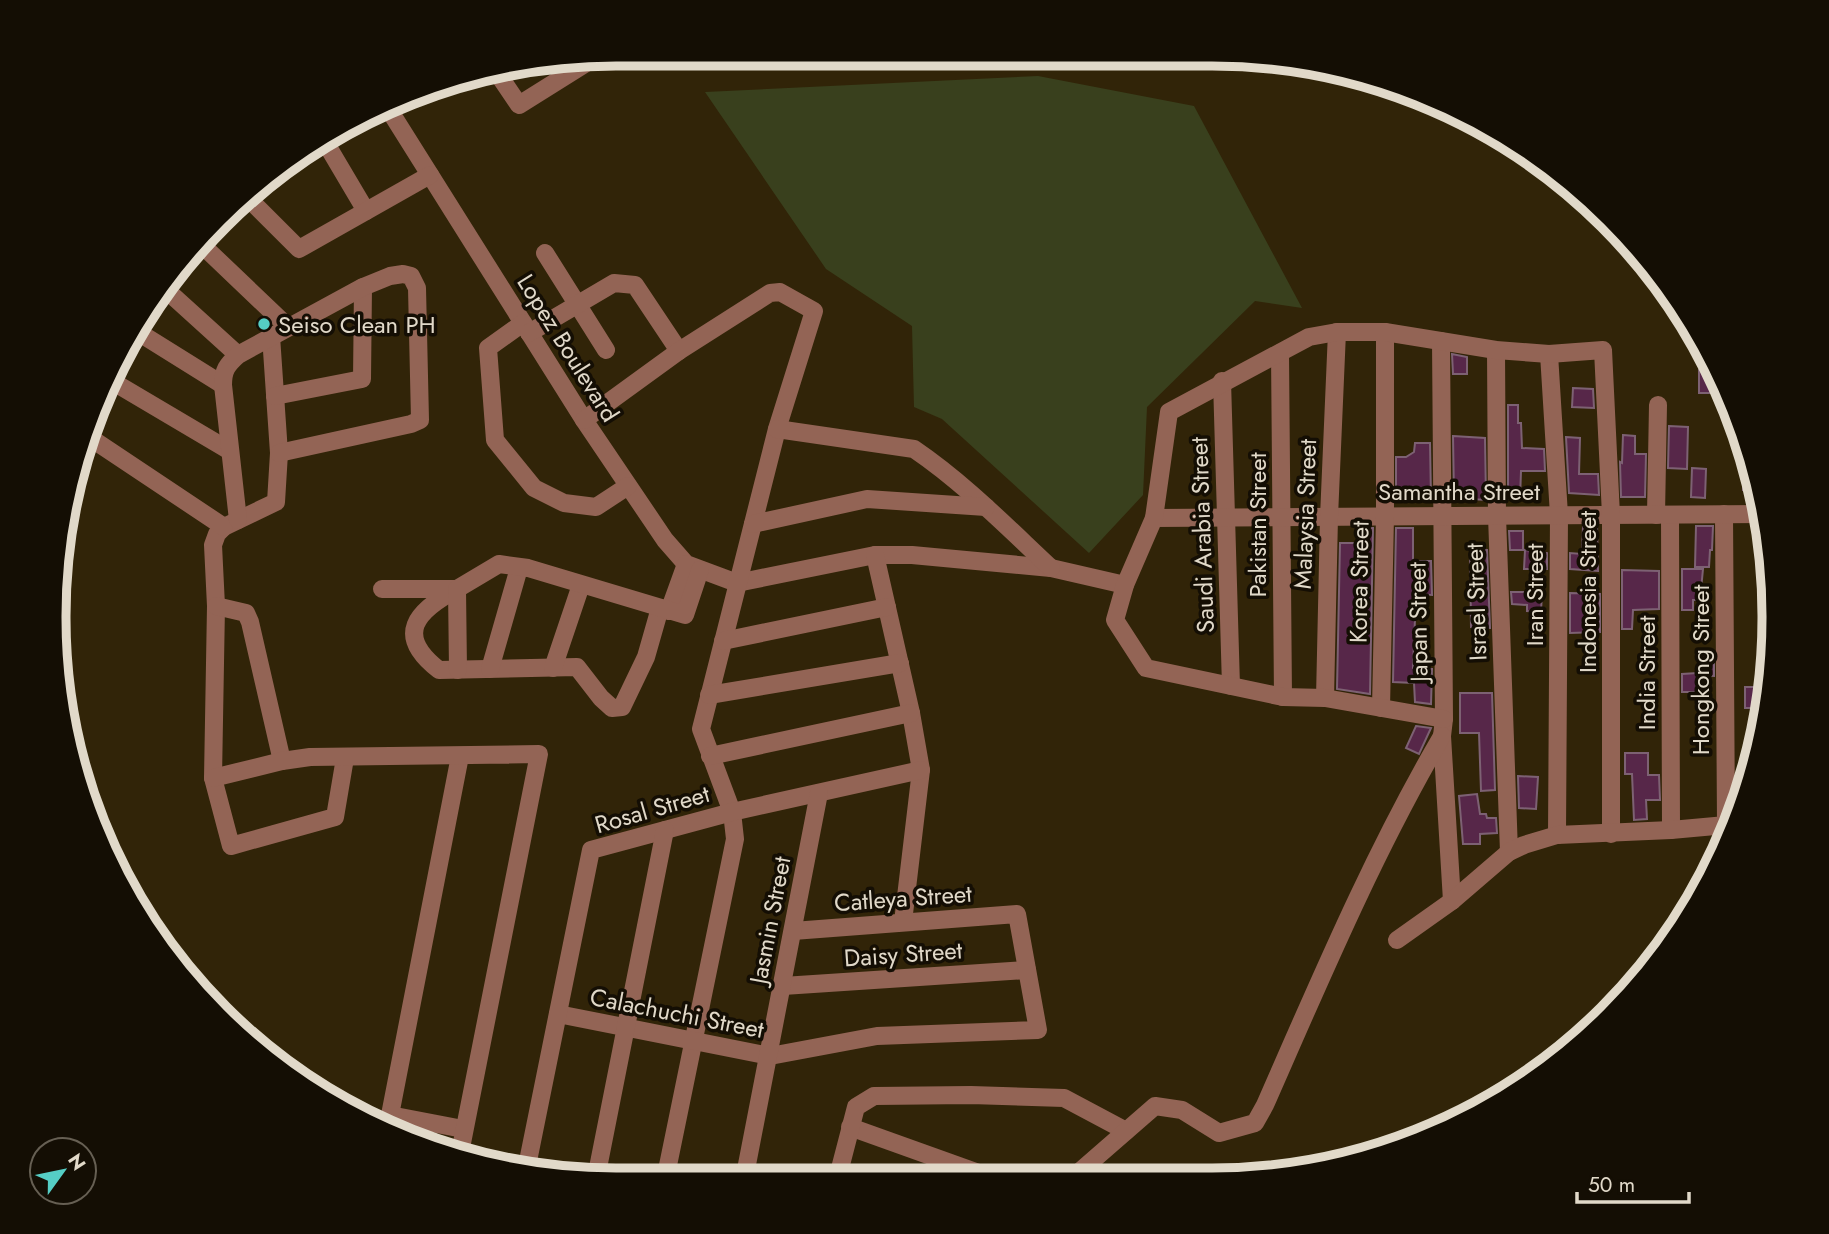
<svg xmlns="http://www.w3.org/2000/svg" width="1829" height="1234" font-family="Jost,sans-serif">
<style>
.green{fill:#39401d}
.building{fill:#572749;stroke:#7d6173;stroke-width:2}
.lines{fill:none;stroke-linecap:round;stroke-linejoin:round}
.minor{stroke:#936455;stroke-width:18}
.poi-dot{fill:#55cec5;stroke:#140e04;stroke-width:2.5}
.labels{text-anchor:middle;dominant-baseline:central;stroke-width:7;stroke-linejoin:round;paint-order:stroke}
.poi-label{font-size:24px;fill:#e1d9c9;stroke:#140e04;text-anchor:start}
.street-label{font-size:24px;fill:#e1d9c9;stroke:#140e04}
.rim{fill:none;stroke:#e1d9c9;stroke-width:9}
</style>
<rect width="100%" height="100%" fill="#312408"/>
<!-- green -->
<polygon class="green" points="1038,76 1194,106 1302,308 1255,301 1147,407 1143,495 1089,553 942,419 914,407 912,326 826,269 705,92"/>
<!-- building -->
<g class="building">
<polygon points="1452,354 1467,357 1467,374 1453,374"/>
<polygon points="1699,370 1715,370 1728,393 1699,393"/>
<polygon points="1573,388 1593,389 1594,408 1572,407"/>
<polygon points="1508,405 1518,405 1518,423 1521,423 1522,448 1544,449 1545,471 1521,471 1520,499 1508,499"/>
<polygon points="1669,426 1688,427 1687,469 1668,468"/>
<polygon points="1623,435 1635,436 1635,454 1646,454 1645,497 1621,497 1620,462 1622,463"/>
<polygon points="1453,436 1485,438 1486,500 1454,498"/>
<polygon points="1566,437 1580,438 1579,474 1598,474 1599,495 1569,493"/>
<polygon points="1415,443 1430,443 1431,498 1396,498 1396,457 1406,457 1414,452"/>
<polygon points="1747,450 1755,477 1759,491 1743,490 1744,451"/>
<polygon points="1692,468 1706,469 1705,498 1691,497"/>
<polygon points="1597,526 1598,571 1570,569 1570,553 1582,554 1583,527"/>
<polygon points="1696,526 1713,526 1712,550 1710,550 1709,567 1695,567"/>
<polygon points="1358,528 1373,528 1370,694 1337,689 1340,543 1358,543"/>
<polygon points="1396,528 1413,528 1413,561 1431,561 1432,595 1416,594 1413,668 1432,669 1431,704 1415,702 1414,683 1393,682"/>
<polygon points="1509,531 1523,531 1523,550 1510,550"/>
<polygon points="1470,549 1487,550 1490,628 1471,627"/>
<polygon points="1525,550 1547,553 1547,569 1524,569"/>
<polygon points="1682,569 1703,569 1700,600 1693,600 1693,610 1682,610"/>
<polygon points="1622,570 1659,571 1659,609 1633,610 1632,629 1622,629"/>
<polygon points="1527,590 1542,592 1541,612 1527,611 1527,605 1512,604 1511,592 1527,592"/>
<polygon points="1570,593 1600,594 1600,632 1570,633"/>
<polygon points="1700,651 1714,651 1714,676 1699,675"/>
<polygon points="1697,673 1698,692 1682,692 1682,674"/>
<polygon points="1745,687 1764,687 1765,708 1745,708"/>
<polygon points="1460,693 1492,693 1495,790 1481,791 1479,733 1460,733"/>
<polygon points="1416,726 1431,728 1419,754 1406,748"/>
<polygon points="1625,753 1648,753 1648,775 1659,775 1660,800 1646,800 1647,819 1634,820 1632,774 1625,774"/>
<polygon points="1518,776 1538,777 1536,809 1519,808"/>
<polygon points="1477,794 1480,814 1486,814 1487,818 1496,818 1497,833 1480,834 1480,844 1463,844 1459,796"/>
</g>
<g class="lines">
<!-- minor -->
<g class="minor">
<polyline points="498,74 519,105 594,58"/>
<polyline points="388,108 584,420 665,540 686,564 737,583 875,555 912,555 1051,568 1125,585"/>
<polyline points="324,140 366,211"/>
<polyline points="250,200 299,249 430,175"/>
<polyline points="202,245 288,327"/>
<polyline points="545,253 606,350"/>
<polyline points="163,287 238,355"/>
<polyline points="523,323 488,348 495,440 534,488 564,503 596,507 628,486"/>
<polyline points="138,332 223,385"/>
<polyline points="529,333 614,283 635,285 679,351"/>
<polyline points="271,336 279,453 276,502 224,527 217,534 213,545 216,606 213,778 231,846 335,817 345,758"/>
<polyline points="1441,341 1444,719 1442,736 1452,901"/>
<polyline points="1496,350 1497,516 1509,852"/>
<polyline points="1280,353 1283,697"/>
<polyline points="1549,354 1559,515 1557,835"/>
<polyline points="110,380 230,451"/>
<polyline points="1222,381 1231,686"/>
<polyline points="275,396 362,379 363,287"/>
<polyline points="584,420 679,351 770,293 780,292 814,311 777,429 701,729 732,812 735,839 665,1180"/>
<path d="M777 429 914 449C964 483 1007 527 1051 568"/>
<polyline points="89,437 224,527"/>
<polyline points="1724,514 1726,825"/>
<polyline points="1656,515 1658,405"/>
<polyline points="1670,515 1671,830"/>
<polyline points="1154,518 1765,514"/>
<path d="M238 520 223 385C223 370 227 365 238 355L363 287 390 276 403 274 411 276 417 288 420 420 411 424 279 453"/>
<polyline points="753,524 867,499 986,507"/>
<polyline points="875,555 911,713 921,770 903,922"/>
<path d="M382 589H457C416 611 394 635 439 670L577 667 601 698 612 708 622 707 646 657 660 608"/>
<polyline points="216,606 246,613 250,622 282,761"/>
<polyline points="669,611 686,564"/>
<polyline points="723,641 887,607"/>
<polyline points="553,668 581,585"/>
<polyline points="490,669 519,568"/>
<polyline points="458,670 457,589 499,564 528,568 685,615 700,570"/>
<polyline points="709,695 900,663"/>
<polyline points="1325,698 1329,517 1337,332"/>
<polyline points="1381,708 1385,516 1385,332"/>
<polyline points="1444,719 1325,698 1283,697 1146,668 1115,620 1125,585 1154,518 1169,412 1309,337 1337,332 1385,332 1496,350 1549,354 1603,350 1611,515 1611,834"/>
<polyline points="460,756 390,1115 463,1129"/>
<polyline points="710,756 911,713"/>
<polyline points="213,778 282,761 310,757 539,754 460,1153"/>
<polyline points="1397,940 1452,901 1509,852 1524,845 1557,835 1671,830 1726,825 1736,820"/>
<polyline points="783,986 1027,970"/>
<polyline points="558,1014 770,1056 877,1036 1038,1030 1017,914 793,931"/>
<polyline points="850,1127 998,1180"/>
<polyline points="526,1171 591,850 732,812 921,770"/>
<polyline points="596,1178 665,830"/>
<polyline points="744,1180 819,793"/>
<polyline points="837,1180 856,1107 874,1096 971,1095 1064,1098 1126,1131"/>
<path d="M1070 1180 1155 1106 1182 1110 1219 1133 1255 1123 1265 1105C1320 980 1373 854 1442 736"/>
</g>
</g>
<!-- markers -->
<circle class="poi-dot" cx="264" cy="324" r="7"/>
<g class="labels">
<!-- poi labels -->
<g class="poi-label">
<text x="278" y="324">Seiso Clean PH</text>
</g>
<!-- street labels -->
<g class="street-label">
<text transform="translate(568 348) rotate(58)">Lopez Boulevard</text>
<text x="1459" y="491">Samantha Street</text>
<text transform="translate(1305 514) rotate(-88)">Malaysia Street</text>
<text transform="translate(1257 525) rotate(-90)">Pakistan Street</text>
<text transform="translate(1202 535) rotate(-92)">Saudi Arabia Street</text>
<text transform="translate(1359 582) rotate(-89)">Korea Street</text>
<text transform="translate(1587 592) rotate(-90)">Indonesia Street</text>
<text transform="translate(1534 595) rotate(-90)">Iran Street</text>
<text transform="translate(1476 602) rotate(-92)">Israel Street</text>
<text transform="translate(1418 622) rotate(-91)">Japan Street</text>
<text transform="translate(1700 670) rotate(-90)">Hongkong Street</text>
<text transform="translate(1646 673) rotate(-90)">India Street</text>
<text transform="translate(652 809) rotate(-16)">Rosal Street</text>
<text transform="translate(903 898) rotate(-4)">Catleya Street</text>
<text transform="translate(770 920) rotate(-79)">Jasmin Street</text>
<text transform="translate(903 954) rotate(-4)">Daisy Street</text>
<text transform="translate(677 1013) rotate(11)">Calachuchi Street</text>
</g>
</g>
<!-- crop -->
<path d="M0 0H1829V1234H0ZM616 66H1212A550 550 0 0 1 1762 616V618A550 550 0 0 1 1212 1168H616A550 550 0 0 1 66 618V616A550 550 0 0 1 616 66Z" fill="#140e04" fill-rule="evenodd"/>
<path class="rim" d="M616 66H1212A550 550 0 0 1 1762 616V618A550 550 0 0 1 1212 1168H616A550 550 0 0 1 66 618V616A550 550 0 0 1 616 66Z"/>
<!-- north arrow -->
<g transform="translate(63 1171) rotate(57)"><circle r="33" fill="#140e04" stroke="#665f53" stroke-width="2"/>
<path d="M0-5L12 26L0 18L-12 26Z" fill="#55cec5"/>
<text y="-10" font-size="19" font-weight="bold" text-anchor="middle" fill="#e1d9c9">N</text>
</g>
<!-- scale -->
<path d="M1577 1192v10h112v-10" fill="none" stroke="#e1d9c9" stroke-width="3.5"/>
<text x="1588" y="1192" font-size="21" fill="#e1d9c9" stroke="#140e04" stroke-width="5" paint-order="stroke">50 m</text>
</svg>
